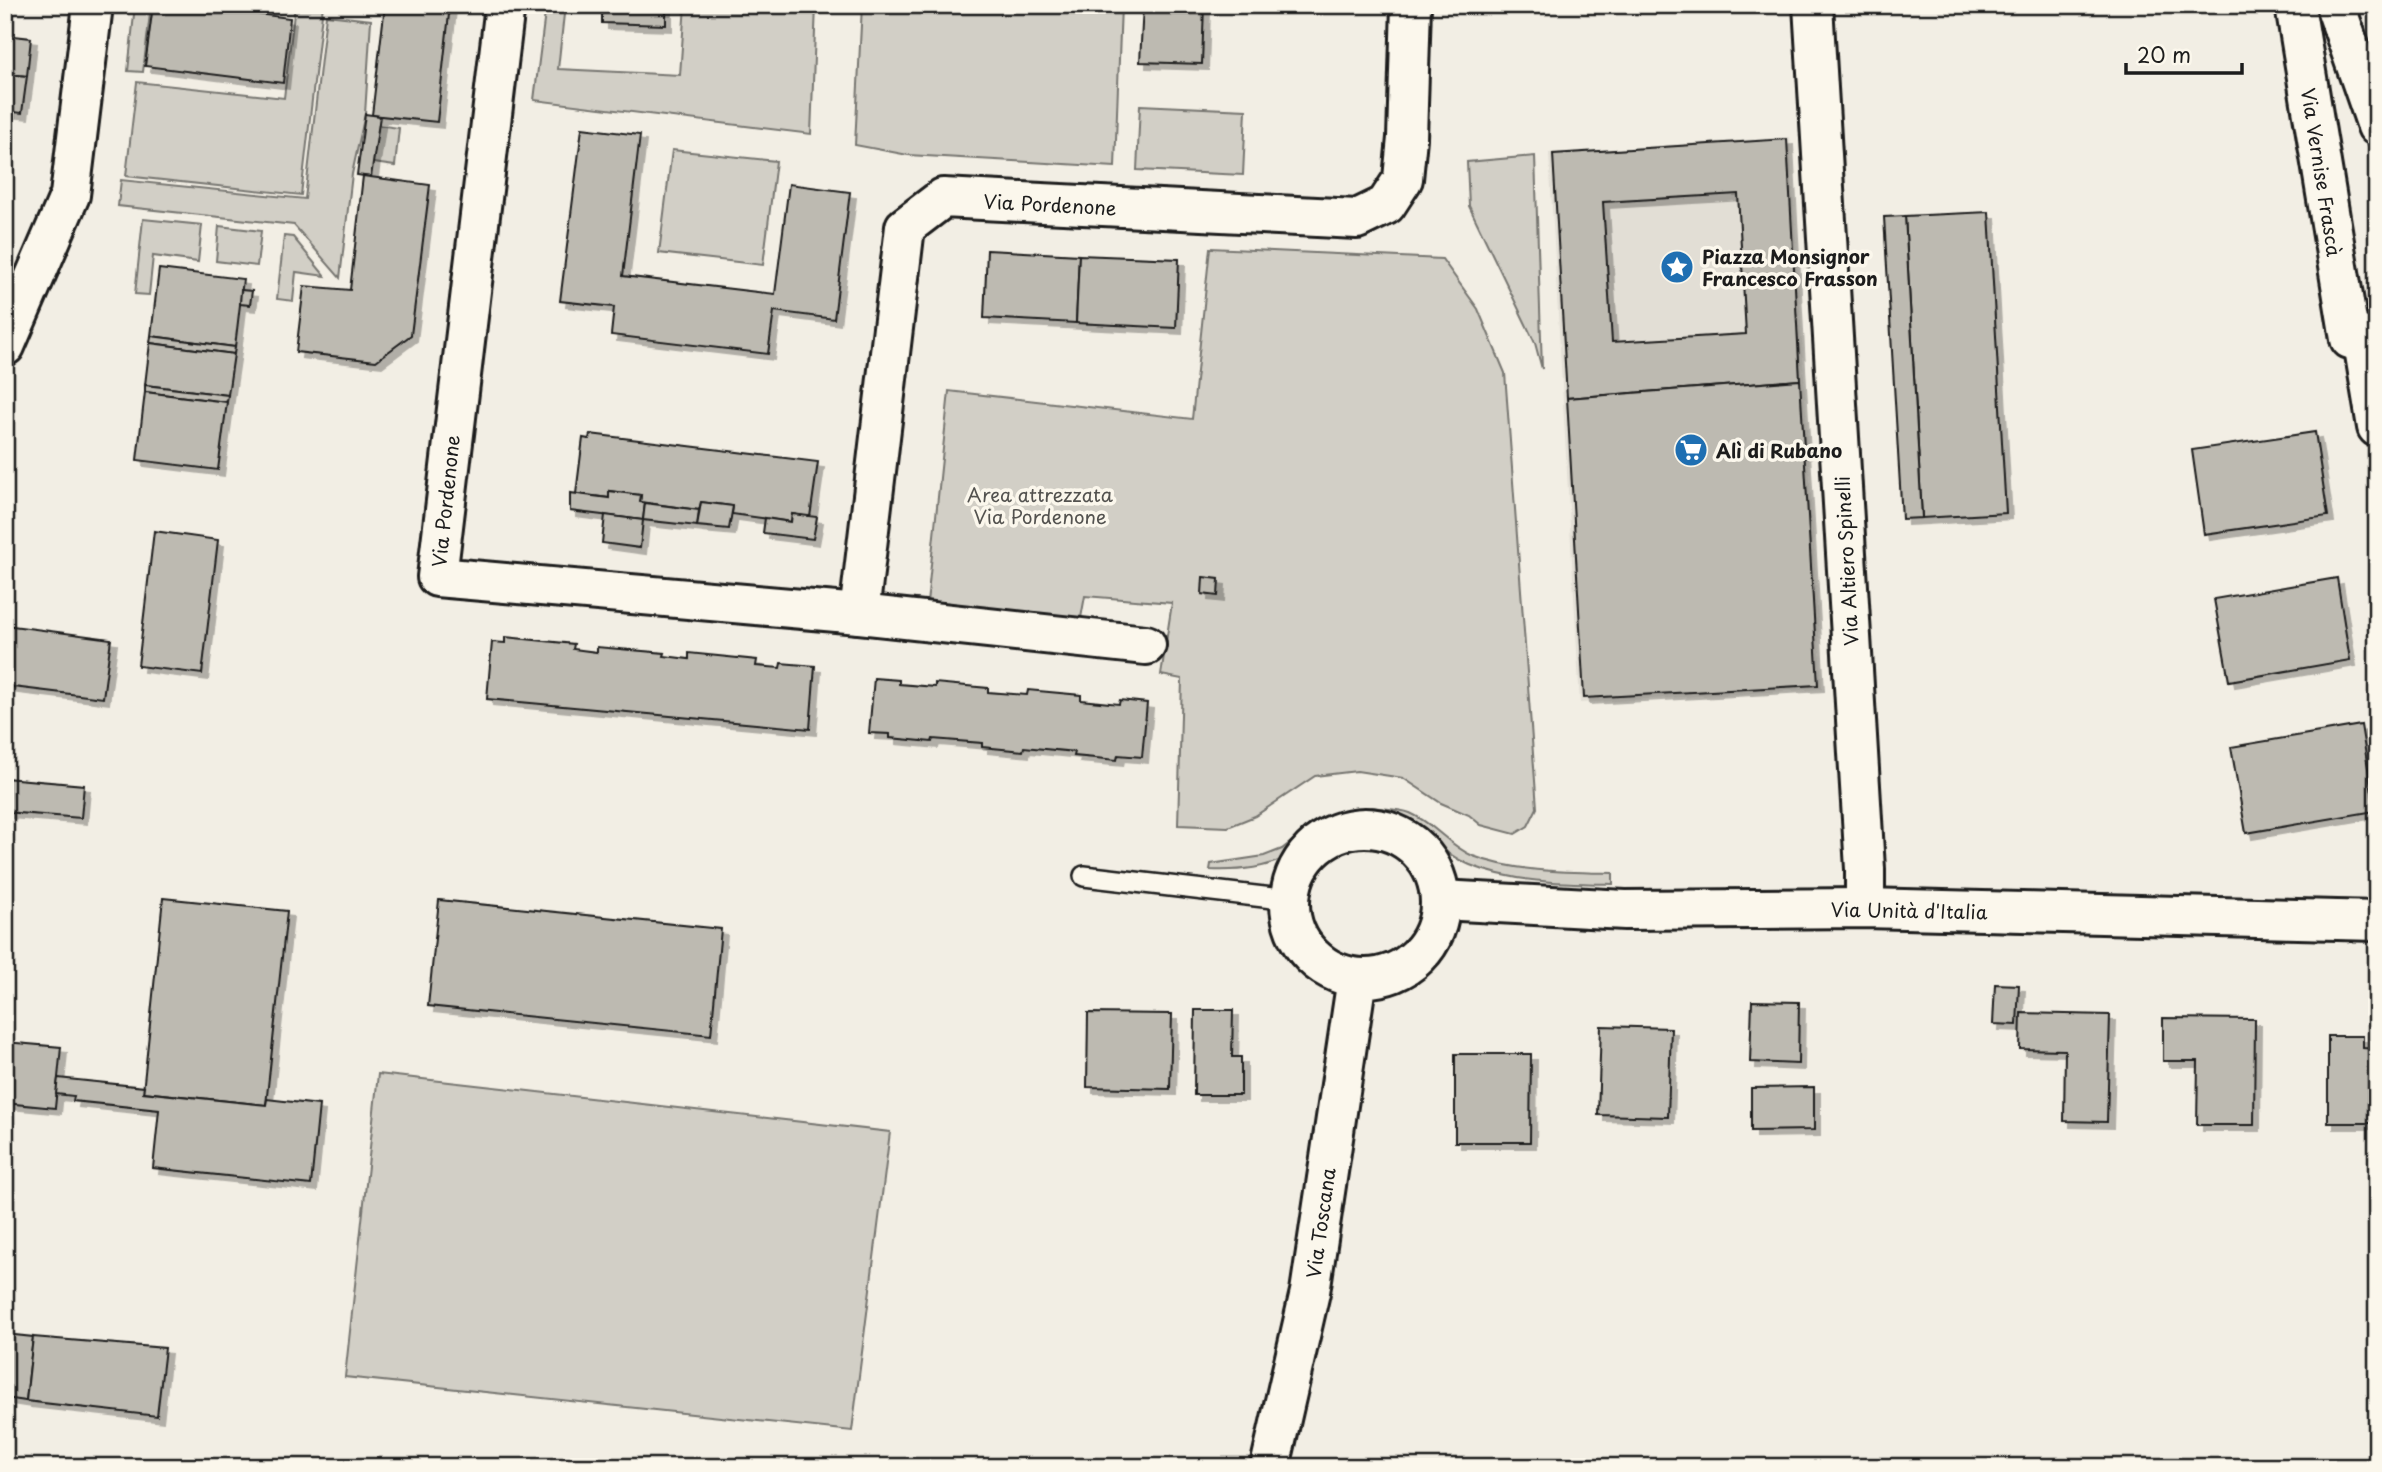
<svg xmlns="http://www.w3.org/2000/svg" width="2382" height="1472" font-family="'Playpen Sans',sans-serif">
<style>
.built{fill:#e2ded5}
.green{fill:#d2cfc6;stroke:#777671;stroke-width:2}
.building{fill:#bdbab1;stroke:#1c1c1c;stroke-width:2;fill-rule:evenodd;filter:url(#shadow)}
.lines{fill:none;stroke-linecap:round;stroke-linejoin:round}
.service-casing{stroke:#1c1c1c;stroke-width:24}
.minor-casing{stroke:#1c1c1c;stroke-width:44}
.tertiary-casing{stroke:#1c1c1c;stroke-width:44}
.service{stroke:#fbf7ec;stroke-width:19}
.minor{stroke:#fbf7ec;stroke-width:38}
.tertiary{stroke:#fbf7ec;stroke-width:38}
.labels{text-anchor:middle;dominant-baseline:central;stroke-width:7;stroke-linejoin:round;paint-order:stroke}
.street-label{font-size:19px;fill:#1c1c1c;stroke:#fbf7ec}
.poi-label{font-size:19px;font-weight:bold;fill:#1c1c1c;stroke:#fbf7ec;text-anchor:start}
.park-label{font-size:19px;fill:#53524f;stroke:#fbf7ec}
</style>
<defs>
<filter id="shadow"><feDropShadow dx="6" dy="6" stdDeviation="0" flood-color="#0004"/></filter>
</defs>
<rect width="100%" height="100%" fill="#f2eee4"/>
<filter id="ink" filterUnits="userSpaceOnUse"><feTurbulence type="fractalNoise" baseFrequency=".0143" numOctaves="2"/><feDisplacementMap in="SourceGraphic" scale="14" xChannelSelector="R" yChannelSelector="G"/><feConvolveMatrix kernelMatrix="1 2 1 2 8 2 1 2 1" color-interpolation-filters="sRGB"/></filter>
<g filter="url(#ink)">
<!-- built -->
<polygon class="built" points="1790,137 1822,689 1580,703 1549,153"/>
<!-- green -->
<g class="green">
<polygon points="135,5 151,5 143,72 128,71"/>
<polygon points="295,5 323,5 301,195 126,176 137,82 284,98"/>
<polygon points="546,5 565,5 558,69 680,75 685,5 816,5 811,134 534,100"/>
<polygon points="862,5 1121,5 1115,167 908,155 855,145"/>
<polygon points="326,15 371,20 365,114 352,174 340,278 294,225 118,206 121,180 305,199"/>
<polygon points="1140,105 1246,110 1243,175 1137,170"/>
<polygon points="370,124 399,128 395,166 366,162"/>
<polygon points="672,150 776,161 763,265 659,253"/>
<polygon points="1535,156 1542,369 1535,343 1469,206 1467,162"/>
<polygon points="143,219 202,225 198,262 153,256 149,295 135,294"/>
<polygon points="219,226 261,231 257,266 216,261"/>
<polygon points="284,236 293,237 325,276 296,272 293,301 277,299"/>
<polygon points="1210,248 1442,259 1478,309 1505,373 1537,808 1528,826 1515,834 1481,825 1469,815 1441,803 1403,778 1357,771 1315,776 1255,816 1228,827 1178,825 1182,679 1161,675 1172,603 1085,596 1081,618 927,603 949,391 1192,419"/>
<path d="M1372 807C1384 809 1399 809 1410 813 1434 823 1449 846 1473 856 1514 872 1568 872 1613 873V884C1566 883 1514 883 1470 865 1432 850 1422 818 1372 816 1327 814 1321 837 1288 856 1266 869 1235 871 1210 870L1211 864 1264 856 1282 849 1323 817 1345 811Z"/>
<polygon points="378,1074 890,1132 852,1431 345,1377"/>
</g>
<!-- building -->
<g class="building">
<polygon points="153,5 186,5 290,18 283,83 145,66"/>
<polygon points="385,5 450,5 437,122 372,115"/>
<polygon points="602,5 666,5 666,25 602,23"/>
<polygon points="1143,5 1204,5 1202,64 1140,62"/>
<polygon points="5,35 31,38 27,76 5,74"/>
<polygon points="5,74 27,76 22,113 5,111"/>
<polygon points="365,114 380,116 371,177 357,175"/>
<polygon points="582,128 640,135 623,276 775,294 789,184 850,192 834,319 774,311 768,354 611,335 614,307 560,301"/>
<path d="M1787 139 1800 380 1567 398 1553 154ZM1738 194 1746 334 1612 342 1603 202Z"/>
<polygon points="363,176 430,185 411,335 376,361 296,352 304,286 350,290"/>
<polygon points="1989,212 2006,513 1922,518 1905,216"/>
<polygon points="1905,216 1922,518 1902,519 1884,217"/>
<polygon points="987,250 1079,255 1076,323 984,318"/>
<polygon points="1079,255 1179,259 1176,328 1076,323"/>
<polygon points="159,269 243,279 235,347 151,336"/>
<polygon points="241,290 252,291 250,305 240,304"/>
<polygon points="151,336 235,347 234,354 150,343"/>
<polygon points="150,343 234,354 228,395 145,385"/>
<polygon points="1800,380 1818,685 1584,698 1567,398"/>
<polygon points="145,385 228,395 227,402 145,392"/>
<polygon points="145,392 227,402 218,470 137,460"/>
<polygon points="2315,432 2328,516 2204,534 2192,450"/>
<polygon points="590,434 818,462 810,517 792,514 791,522 732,514 733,506 701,502 699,510 640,502 641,495 609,491 609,498 576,494 583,438 589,439"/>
<polygon points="609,491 641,495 640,502 645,503 643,520 570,511 570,493 609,498"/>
<polygon points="701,502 733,506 729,529 697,526"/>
<polygon points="645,503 699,510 697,526 643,520"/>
<polygon points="792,514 817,517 813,539 763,533 765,518 791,522"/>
<polygon points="605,515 643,520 640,548 602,543"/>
<polygon points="154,531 218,540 202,674 138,666"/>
<polygon points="1203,577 1219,579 1218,596 1202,594"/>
<polygon points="2337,578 2350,660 2229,681 2214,599"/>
<polygon points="5,625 111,639 103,698 5,686"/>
<polygon points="505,637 574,644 573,649 597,652 597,647 665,653 664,656 689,659 689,653 757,660 756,666 780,668 781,663 815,666 810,729 487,699 492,642 505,643"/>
<polygon points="874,678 899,680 899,684 935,687 935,683 988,688 988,692 1027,695 1028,690 1081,695 1081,700 1119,704 1120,700 1147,703 1142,757 1118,755 1117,760 1074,756 1075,752 1024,747 1023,751 982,747 982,743 933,739 932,742 890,738 890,734 869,733"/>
<polygon points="2361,725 2375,811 2246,833 2231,747"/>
<polygon points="5,778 84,785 81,818 5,812"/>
<polygon points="163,898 287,911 266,1105 143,1092"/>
<polygon points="439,900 721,929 711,1035 428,1006"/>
<polygon points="1995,984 2019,985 2017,1025 1993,1024"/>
<polygon points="1752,1001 1799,1002 1798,1064 1750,1062"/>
<polygon points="1195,1010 1233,1010 1232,1057 1241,1057 1241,1095 1194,1095"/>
<polygon points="1088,1013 1172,1014 1170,1089 1087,1087"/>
<polygon points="2021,1013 2110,1015 2107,1122 2064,1121 2065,1050 2020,1049"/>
<polygon points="2163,1018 2255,1019 2254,1125 2197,1125 2198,1061 2163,1061"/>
<polygon points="1601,1026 1671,1028 1668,1117 1598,1115"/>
<polygon points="2328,1036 2363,1036 2363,1048 2377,1049 2377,1123 2328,1123"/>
<polygon points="5,1042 61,1047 55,1108 5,1103"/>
<polygon points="1455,1054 1531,1054 1530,1142 1455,1142"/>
<polygon points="58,1078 144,1087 143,1092 266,1105 267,1099 319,1105 311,1185 153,1168 159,1110 73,1101 74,1096 56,1094"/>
<polygon points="1814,1087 1814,1130 1751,1131 1751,1088"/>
<polygon points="5,1334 33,1337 26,1401 5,1398"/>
<polygon points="33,1337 165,1348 157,1416 26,1401"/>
</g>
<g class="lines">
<defs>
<polyline id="service" points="1084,876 1290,900"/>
<g id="minor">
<polyline points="505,5 437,577 859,614 1146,645"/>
<polyline points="1813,5 1865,869 1865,908"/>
<polyline points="2295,5 2350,339"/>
<polyline points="2362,336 2377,427"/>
<polyline points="5,346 70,195 93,5"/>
<polyline points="859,614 905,227 943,198 1357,219 1386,205 1403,179 1407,138 1411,5"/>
<circle cx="1365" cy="903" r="75"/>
<polyline points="1441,900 1625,910 1865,908 2377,921"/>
<polyline points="1270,1467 1310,1292 1357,978"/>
</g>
<polyline id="tertiary" points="2335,5 2377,126"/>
</defs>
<!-- service casing -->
<use href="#service" class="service-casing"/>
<!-- minor casing -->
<use href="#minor" class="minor-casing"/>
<!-- tertiary casing -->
<use href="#tertiary" class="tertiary-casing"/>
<!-- service -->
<use href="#service" class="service"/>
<!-- minor -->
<use href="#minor" class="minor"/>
<!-- tertiary -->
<use href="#tertiary" class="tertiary"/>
</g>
</g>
<!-- icons -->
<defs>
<symbol id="sight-disc" viewBox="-11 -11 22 22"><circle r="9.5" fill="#1f6fb2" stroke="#fbf7ec"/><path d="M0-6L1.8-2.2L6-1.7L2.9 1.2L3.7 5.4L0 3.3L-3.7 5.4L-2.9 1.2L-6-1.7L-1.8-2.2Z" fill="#fff"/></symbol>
<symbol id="supermarket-disc" viewBox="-11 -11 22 22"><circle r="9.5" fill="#1f6fb2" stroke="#fbf7ec"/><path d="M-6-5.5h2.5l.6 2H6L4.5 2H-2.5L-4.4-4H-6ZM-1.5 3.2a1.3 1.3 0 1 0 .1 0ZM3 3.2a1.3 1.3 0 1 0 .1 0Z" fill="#fff"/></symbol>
</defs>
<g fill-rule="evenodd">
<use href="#sight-disc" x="1658" y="248" width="38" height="38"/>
<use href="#supermarket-disc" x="1672" y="431" width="38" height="38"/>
</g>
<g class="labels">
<!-- street labels -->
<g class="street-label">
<text transform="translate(2322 172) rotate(81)">Via Vernise Frascà</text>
<text transform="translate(1050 204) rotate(3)">Via Pordenone</text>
<text transform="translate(445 501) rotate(-84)">Via Pordenone</text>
<text transform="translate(1846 561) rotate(-93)">Via Altiero Spinelli</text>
<text transform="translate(1909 910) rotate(1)">Via Unità d'Italia</text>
<text transform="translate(1320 1223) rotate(-82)">Via Toscana</text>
</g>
<!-- poi labels -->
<g class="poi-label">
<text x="1702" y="256">Piazza Monsignor<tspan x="1702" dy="22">Francesco Frasson</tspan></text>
<text x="1716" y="450">Alì di Rubano</text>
</g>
<!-- park labels -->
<g class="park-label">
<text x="1040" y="494">Area attrezzata<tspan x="1040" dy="22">Via Pordenone</tspan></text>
</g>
</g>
<!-- margin -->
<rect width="2382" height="1472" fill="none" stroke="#fbf7ec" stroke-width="28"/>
<rect x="14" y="14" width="2354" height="1444" fill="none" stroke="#1c1c1c" stroke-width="2.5" filter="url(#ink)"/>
<!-- scale -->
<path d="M2126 63v10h116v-10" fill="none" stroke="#1c1c1c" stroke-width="3.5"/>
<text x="2137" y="63" font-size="21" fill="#1c1c1c" stroke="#fbf7ec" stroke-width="5" paint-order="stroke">20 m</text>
</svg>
